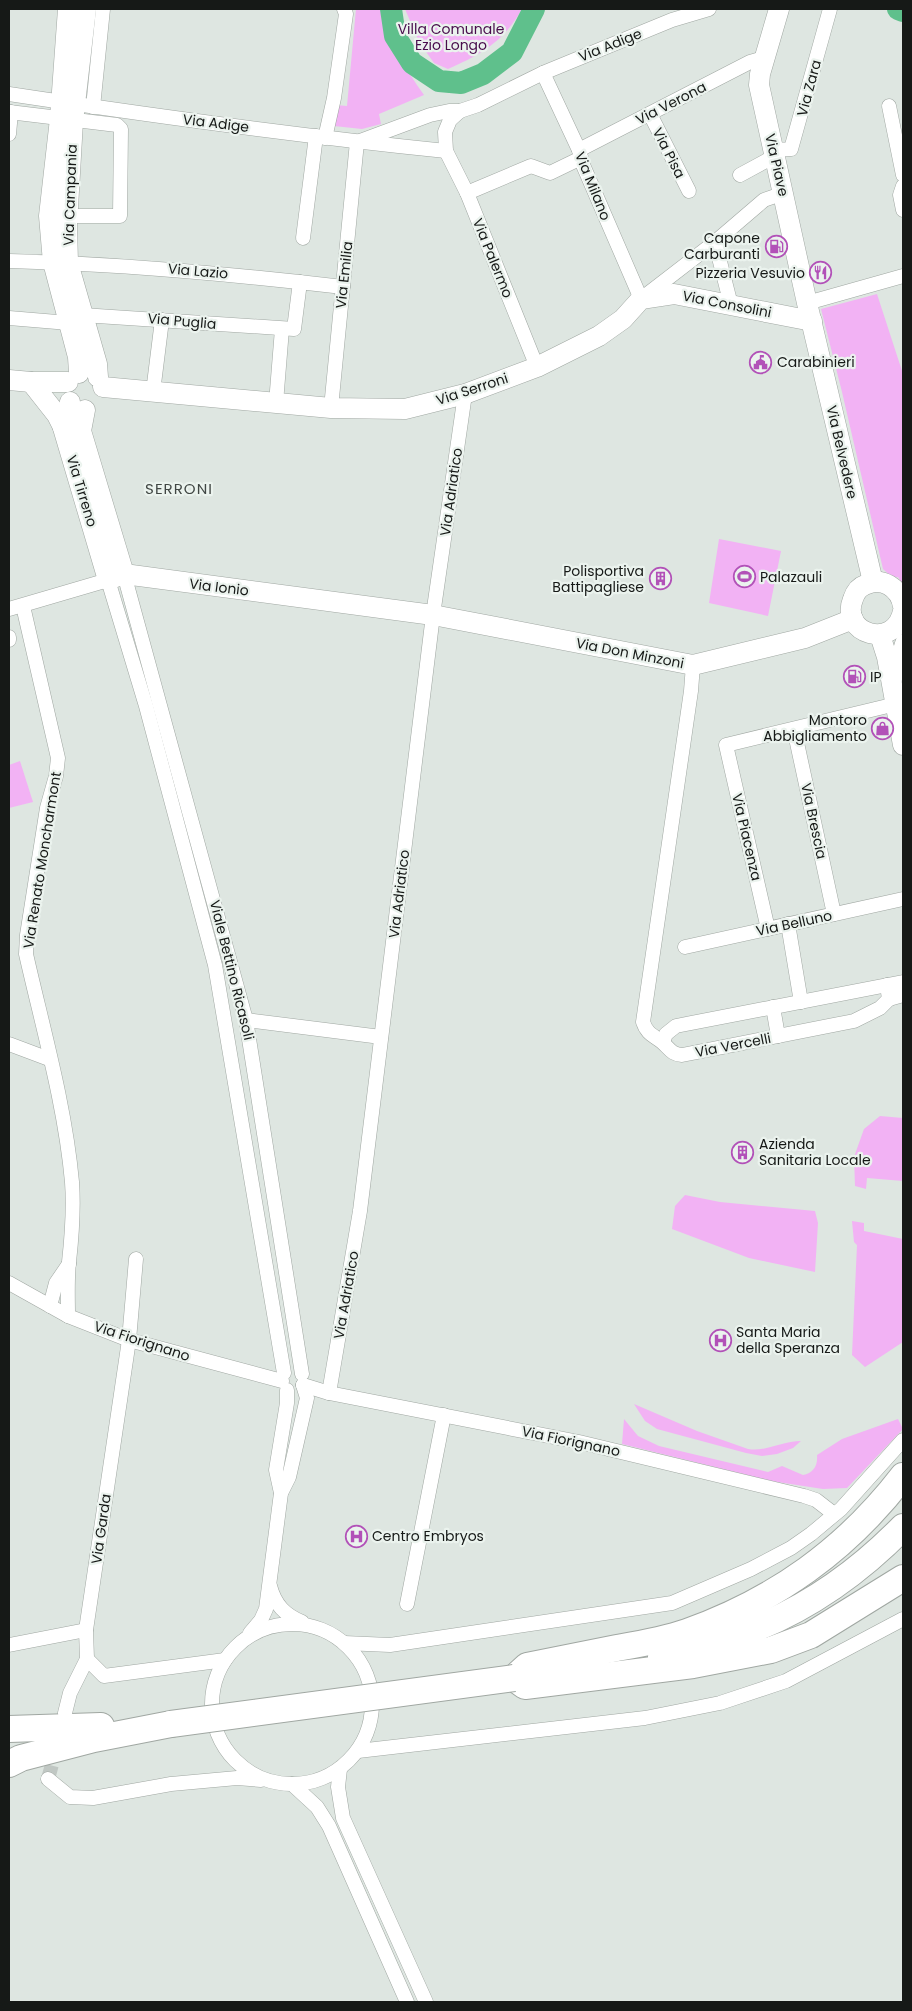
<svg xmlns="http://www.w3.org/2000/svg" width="912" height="2011" font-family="Poppins,sans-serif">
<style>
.green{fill:#f2b2f4}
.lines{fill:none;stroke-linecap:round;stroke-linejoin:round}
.river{stroke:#5fc08c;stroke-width:22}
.street-tunnel{stroke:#c0c7c3;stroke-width:14;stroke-dasharray:14 7;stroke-linecap:butt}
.street-casing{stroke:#a0a7a2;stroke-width:15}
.secondary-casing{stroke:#a0a7a2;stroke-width:21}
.highway-casing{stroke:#a0a7a2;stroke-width:28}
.street{stroke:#fff;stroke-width:14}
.secondary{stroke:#fff;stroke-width:20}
.highway{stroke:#fff;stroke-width:26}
.highway-bridge-casing{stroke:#a0a7a2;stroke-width:28;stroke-linecap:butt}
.highway-bridge{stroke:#fff;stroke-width:26}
.labels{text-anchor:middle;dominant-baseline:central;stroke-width:4.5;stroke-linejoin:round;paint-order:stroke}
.park-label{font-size:14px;fill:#480c4c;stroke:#ebf3ee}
.street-label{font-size:14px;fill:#161917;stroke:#ebf3ee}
.poi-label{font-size:14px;fill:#161917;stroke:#ebf3ee;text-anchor:start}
.neighbourhood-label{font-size:15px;letter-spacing:1px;fill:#414744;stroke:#ebf3ee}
</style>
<rect width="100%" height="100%" fill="#dee6e1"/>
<!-- green -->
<g class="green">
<path d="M356 9H380C391 40 404 68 424 95L379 114 381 124 362 129 334 126 336 105 347 106Z"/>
<path d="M405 9H522C503 42 482 54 448 69L434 63 419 42Z"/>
<polygon points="877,294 903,374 903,585 898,577 893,578 883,569 842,392 821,309"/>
<polygon points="719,539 781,551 768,616 709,603"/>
<polygon points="20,761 33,802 9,808 9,765"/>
<polygon points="880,1116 903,1118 903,1181 867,1178 866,1189 855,1186 854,1157 864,1129"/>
<polygon points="685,1195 720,1202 815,1211 818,1223 815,1272 749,1258 672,1229 675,1206"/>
<polygon points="852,1221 864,1223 864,1231 903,1239 903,1342 865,1367 852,1355 857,1245 854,1242"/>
<path d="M634 1404 697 1431 748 1449C766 1452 782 1441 801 1441L793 1448 777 1454 762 1456 746 1453 657 1429 645 1421Z"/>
<path d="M624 1419 638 1436 659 1446 768 1472 782 1466 803 1475C813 1473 818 1466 817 1455L842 1439 898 1419 903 1429 847 1488 823 1489 771 1481 622 1444Z"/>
</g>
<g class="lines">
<!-- river -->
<g class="river">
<polyline points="391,9 395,36 412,63 439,81 461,83 483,74 512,52 534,9"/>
<polyline points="898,9 903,11"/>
</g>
<!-- street-tunnel -->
<polyline class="street-tunnel" points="48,1779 57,1746"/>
<defs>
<g id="street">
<polyline points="543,73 579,150 583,165 641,299 715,242 764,200 784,193"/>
<path d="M9 94C154 116 300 136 446 151"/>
<polyline points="889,106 903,175"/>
<polyline points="93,107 103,9"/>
<polyline points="460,111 450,120 445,132 446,151 467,193 537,367"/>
<polyline points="9,112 117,125 121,129 120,216 68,216"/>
<polyline points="650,114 689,191"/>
<polyline points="9,134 11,112"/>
<polyline points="325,138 334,98 346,14 344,9"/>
<polyline points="360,141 430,115 449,111 460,111 478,105 543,73 672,20 709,9"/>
<polyline points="579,150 750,62 764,58"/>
<polyline points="773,150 791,149 830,9"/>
<polyline points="740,175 775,156"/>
<polyline points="903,186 900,195 903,210"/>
<polyline points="467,193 531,166 550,173 581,158"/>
<polyline points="303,238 316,136"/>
<polyline points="715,242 731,305"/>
<path d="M9 261C122 264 231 274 343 287"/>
<polyline points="807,303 903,276"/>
<polyline points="82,315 294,329 300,282"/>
<polyline points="9,318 69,323"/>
<polyline points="153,392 162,320"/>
<polyline points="276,403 282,329"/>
<polyline points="331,408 357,142"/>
<polyline points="124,574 246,1020 302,1374"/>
<path d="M23 606 58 758 56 776 47 808 27 935 26 954C43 1029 65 1105 72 1182 74 1209 72 1235 69 1262 67 1280 68 1298 68 1316"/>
<polyline points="9,609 108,580 146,706 215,965 284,1373"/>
<polyline points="9,637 9,640"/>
<path d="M693 665 691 691 643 1022C647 1034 653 1035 662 1042 670 1049 671 1054 682 1055L854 1021 880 1008 889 999 887 985"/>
<path d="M894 682C899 669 897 654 903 641"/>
<polyline points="794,729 834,914"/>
<polyline points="788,924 801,1002"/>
<polyline points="768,929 726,745 896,704"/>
<polyline points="685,947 903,899"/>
<polyline points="889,999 903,995"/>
<polyline points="773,1007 778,1036"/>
<polyline points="246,1020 381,1037"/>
<polyline points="663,1042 666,1034 676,1026 903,982"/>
<polyline points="9,1044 49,1059"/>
<polyline points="9,1283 68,1316 129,1340 282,1381"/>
<polyline points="50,1306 56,1283 69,1264"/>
<polyline points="303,1385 329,1393 579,1442 804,1496 816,1500 834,1514"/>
<polyline points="329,1393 360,1211 433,615 465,394"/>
<polyline points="281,1493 276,1470 287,1403 287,1390"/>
<path d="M270 1586C275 1605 285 1615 302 1622"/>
<polyline points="407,1604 444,1415"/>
<circle cx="292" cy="1704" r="80"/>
<polyline points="250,1633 261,1620 266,1609 281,1493 289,1477 307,1398 303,1385"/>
<polyline points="344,1643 390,1645 672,1603 751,1569 791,1548 811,1534 841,1509 903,1440"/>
<polyline points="9,1645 86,1630"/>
<polyline points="87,1659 104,1676 225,1660"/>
<polyline points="65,1713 70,1693 87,1659 86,1630 129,1340 136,1259"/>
<polyline points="358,1751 645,1718 720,1703 786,1681 903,1619"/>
<polyline points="340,1769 338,1787 343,1818 426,2002"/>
<polyline points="48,1779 70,1797 93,1798 171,1784 237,1778 261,1780"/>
<polyline points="292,1784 317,1807 329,1826 407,2002"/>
</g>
<g id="secondary">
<polyline points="68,9 60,119 49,216 53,262 78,357 79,373"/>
<polyline points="86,9 73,121 67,225 68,263 97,364 98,377"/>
<polyline points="779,9 760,74 759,85 807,303 873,582"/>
<polyline points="9,380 31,382 68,382"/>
<polyline points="31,382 57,415 63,427"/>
<polyline points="103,387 331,408 405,409 465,394 537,367 599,336 623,319 641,299 674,294 812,321"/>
<polyline points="70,402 63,428 108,580 124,574 433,615 693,665 805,638 853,619"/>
<polyline points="85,410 81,431 124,574"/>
<path d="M903 606C900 588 882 576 865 585 859 587 855 593 853 599 839 634 895 651 903 611"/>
<polyline points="880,635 887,657 903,745"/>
</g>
<g id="highway">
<path d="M661 1657C687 1650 713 1644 738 1635 801 1613 857 1574 903 1527"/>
<path d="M514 1678 527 1666C557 1660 587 1654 617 1648 640 1644 664 1640 687 1632 776 1600 846 1550 903 1476"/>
<polyline points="514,1678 525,1686 693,1665 771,1650 811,1635 903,1578"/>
<polyline points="9,1729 101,1726"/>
<polyline points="9,1764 21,1758 94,1739 171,1724"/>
</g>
</defs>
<!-- street casing -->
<use href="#street" class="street-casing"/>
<!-- secondary casing -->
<use href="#secondary" class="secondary-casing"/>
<!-- highway casing -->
<use href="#highway" class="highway-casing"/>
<!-- street -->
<use href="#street" class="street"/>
<!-- secondary -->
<use href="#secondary" class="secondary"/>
<!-- highway -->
<use href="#highway" class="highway"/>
<defs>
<polyline id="highway-bridge" points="171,1724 514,1678"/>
</defs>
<!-- highway-bridge casing -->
<use href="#highway-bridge" class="highway-bridge-casing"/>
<!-- highway-bridge -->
<use href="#highway-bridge" class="highway-bridge"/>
</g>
<!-- icons -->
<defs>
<symbol id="fuel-ring" viewBox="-11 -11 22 22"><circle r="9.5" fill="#ebf3ee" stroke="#b251b8" stroke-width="1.5"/><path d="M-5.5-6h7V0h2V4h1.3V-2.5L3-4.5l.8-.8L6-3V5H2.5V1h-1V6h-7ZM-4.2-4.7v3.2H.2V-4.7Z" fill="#b251b8"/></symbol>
<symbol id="restaurant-ring" viewBox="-11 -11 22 22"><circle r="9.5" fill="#ebf3ee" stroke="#b251b8" stroke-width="1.5"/><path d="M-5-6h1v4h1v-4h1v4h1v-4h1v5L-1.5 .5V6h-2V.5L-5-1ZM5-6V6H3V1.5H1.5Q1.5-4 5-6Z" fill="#b251b8"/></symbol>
<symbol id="civic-ring" viewBox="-11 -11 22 22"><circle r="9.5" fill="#ebf3ee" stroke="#b251b8" stroke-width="1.5"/><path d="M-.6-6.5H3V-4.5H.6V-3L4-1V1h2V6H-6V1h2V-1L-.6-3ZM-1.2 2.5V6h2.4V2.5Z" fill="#b251b8"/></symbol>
<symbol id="stadium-ring" viewBox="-11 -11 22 22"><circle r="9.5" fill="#ebf3ee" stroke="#b251b8" stroke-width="1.5"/><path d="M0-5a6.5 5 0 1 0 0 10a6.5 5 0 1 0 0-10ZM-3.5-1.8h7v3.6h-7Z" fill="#b251b8"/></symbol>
<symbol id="building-ring" viewBox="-11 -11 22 22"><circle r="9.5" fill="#ebf3ee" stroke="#b251b8" stroke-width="1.5"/><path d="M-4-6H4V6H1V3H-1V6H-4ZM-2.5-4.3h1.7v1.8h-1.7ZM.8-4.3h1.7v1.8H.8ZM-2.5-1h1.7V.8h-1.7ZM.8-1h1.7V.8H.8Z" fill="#b251b8"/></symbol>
<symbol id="shop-ring" viewBox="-11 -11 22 22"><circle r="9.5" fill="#ebf3ee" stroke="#b251b8" stroke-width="1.5"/><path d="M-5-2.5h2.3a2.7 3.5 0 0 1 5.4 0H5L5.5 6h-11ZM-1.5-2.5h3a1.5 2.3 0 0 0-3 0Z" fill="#b251b8"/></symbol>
<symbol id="hospital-ring" viewBox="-11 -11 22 22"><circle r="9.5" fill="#ebf3ee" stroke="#b251b8" stroke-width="1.5"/><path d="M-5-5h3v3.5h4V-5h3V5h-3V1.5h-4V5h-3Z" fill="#b251b8"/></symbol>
</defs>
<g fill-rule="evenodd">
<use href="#fuel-ring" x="764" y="234" width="25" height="25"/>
<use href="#restaurant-ring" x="808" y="260" width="25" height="25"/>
<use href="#civic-ring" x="748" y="350" width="25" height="25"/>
<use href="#stadium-ring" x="732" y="564" width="25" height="25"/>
<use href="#building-ring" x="648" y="566" width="25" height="25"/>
<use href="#fuel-ring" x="842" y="664" width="25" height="25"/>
<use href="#shop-ring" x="870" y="716" width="25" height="25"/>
<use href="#building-ring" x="730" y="1140" width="25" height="25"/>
<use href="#hospital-ring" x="708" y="1328" width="25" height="25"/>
<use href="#hospital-ring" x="344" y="1524" width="25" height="25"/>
</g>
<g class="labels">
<!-- park labels -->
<g class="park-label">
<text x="451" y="29">Villa Comunale<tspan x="451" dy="16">Ezio Longo</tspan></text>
</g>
<!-- street labels -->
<g class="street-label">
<text transform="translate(610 45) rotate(-22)">Via Adige</text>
<text transform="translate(809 88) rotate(-75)">Via Zara</text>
<text transform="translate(671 103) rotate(-27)">Via Verona</text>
<text transform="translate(216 123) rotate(7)">Via Adige</text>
<text transform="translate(669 153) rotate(63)">Via Pisa</text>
<text transform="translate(777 165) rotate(77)">Via Piave</text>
<text transform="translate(593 186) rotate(68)">Via Milano</text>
<text transform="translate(70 195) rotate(-88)">Via Campania</text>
<text transform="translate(493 258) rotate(68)">Via Palermo</text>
<text transform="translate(198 271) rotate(5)">Via Lazio</text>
<text transform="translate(344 275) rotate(-84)">Via Emilia</text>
<text transform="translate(727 304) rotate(11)">Via Consolini</text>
<text transform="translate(182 321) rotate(5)">Via Puglia</text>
<text transform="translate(472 389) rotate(-18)">Via Serroni</text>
<text transform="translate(842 452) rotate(77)">Via Belvedere</text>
<text transform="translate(82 491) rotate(73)">Via Tirreno</text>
<text transform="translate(451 492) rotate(-82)">Via Adriatico</text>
<text transform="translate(219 587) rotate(7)">Via Ionio</text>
<text transform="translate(630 653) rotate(11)">Via Don Minzoni</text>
<text transform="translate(814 821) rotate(78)">Via Brescia</text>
<text transform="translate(747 837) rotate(77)">Via Piacenza</text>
<text transform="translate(42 860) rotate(-81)">Via Renato Moncharmont</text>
<text transform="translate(399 894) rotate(-83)">Via Adriatico</text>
<text transform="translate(794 923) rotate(-12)">Via Belluno</text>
<text transform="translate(232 970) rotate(76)">Viale Bettino Ricasoli</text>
<text transform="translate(733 1045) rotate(-11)">Via Vercelli</text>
<text transform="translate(346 1295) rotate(-80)">Via Adriatico</text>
<text transform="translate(142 1341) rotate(18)">Via Fiorignano</text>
<text transform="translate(571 1441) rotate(12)">Via Fiorignano</text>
<text transform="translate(101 1529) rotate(-82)">Via Garda</text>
</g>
<!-- poi labels -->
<g class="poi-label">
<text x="760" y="238" text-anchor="end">Capone<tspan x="760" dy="16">Carburanti</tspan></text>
<text x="805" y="273" text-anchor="end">Pizzeria Vesuvio</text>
<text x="777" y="362">Carabinieri</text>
<text x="644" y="571" text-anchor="end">Polisportiva<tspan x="644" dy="16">Battipagliese</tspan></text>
<text x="760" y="577">Palazauli</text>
<text x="870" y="677">IP</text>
<text x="867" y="720" text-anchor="end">Montoro<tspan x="867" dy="16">Abbigliamento</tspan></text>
<text x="759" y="1144">Azienda<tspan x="759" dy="16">Sanitaria Locale</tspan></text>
<text x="736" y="1332">Santa Maria<tspan x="736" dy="16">della Speranza</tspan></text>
<text x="372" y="1536">Centro Embryos</text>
</g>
<!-- neighbourhood labels -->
<g class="neighbourhood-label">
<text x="179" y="488">SERRONI</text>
</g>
</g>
<!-- border -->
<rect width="912" height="2011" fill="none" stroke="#161917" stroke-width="20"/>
</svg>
